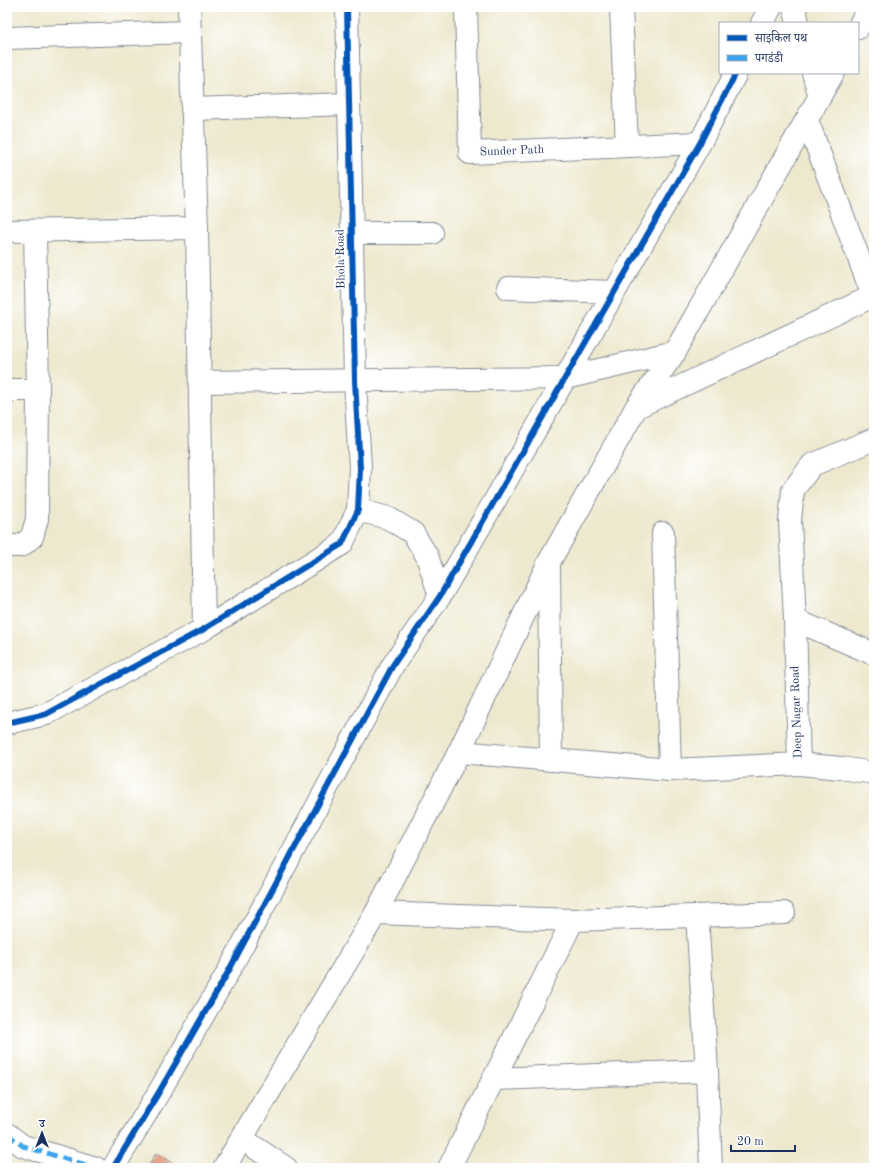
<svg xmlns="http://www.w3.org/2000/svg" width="881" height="1175" font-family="'Old Standard TT','Noto Serif Devanagari',serif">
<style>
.building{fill:#df8e6f}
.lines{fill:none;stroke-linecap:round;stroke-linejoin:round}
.minor-casing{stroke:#848c96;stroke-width:24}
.minor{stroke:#fff;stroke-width:22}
.quiet{stroke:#3da3ed;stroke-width:5;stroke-dasharray:10 5;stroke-linecap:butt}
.cycleway-casing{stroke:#fff;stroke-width:8}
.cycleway{stroke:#0057b8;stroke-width:6}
.labels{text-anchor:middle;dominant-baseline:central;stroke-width:4;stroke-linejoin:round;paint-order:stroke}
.street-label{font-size:12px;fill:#1b2f5e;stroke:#fff}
</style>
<rect width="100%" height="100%" fill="#fff"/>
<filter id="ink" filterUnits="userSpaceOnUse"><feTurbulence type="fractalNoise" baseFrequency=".025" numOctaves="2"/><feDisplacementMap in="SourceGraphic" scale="8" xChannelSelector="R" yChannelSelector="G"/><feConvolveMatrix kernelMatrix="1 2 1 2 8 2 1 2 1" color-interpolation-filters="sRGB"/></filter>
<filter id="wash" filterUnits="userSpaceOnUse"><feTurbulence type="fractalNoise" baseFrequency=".012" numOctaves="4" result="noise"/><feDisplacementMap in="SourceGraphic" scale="16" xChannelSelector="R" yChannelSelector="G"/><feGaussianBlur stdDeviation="0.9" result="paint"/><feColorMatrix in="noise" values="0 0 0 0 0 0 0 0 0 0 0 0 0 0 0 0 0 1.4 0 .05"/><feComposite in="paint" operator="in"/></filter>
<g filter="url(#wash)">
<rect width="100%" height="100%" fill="#ede8ce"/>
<g id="blocks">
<!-- building -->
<polygon class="building" points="156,1153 182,1168 147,1168"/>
</g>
</g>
<g filter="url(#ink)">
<use href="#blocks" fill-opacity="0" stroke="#848c96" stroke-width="1"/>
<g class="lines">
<defs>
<g id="minor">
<path id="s1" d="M466 7 470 153 700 143"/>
<polyline points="621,7 627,146"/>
<polyline points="794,7 798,23"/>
<polyline points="762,23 771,7"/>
<polyline points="858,28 869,7"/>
<polyline points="7,38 189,32"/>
<polyline points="813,73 820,97"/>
<polyline points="192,109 349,104"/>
<polyline points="197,228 204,629"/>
<polyline points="7,231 197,228 189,7"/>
<polyline points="352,233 432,233"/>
<polyline points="508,288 613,292"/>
<polyline points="200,382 565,378 675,352"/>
<polyline points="7,390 38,390 35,231"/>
<polyline points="639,406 873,296 807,120"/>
<polyline points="358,510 388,518 413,533 427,556 440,596"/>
<polyline points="663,533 670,770"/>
<polyline points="7,546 21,546 32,537 37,519 38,390"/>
<polyline points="549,568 551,760"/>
<polyline points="795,620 874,654"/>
<polyline points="7,723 46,714 204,629 342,544 358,510 360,468 355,381 347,7"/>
<polyline points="459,752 670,770 799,764 795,620 790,521 793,490 812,465 874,439"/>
<polyline points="799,764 841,768 874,773"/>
<polyline points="376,913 573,920 784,913"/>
<polyline points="707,1071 711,1168"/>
<polyline points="493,1079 707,1071 697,916"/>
<polyline points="7,1134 23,1146 96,1168"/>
<polyline points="242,1139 286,1168"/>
<polyline points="113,1168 159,1092 227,974 393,665 440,596 700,143 736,73"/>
<polyline points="224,1168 376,913 459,752 549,562 637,406 675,352 833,73"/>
<polyline points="449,1168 573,920"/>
</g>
</defs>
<!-- minor casing -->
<use href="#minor" class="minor-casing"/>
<!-- minor -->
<use href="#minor" class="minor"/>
<!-- quiet -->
<polyline class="quiet" points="7,1134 23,1146 96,1168"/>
<defs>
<g id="cycleway">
<polyline points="7,723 46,714 204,629 342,544 358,510 360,468 355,381 347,7"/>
<polyline points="113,1168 159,1092 227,974 393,665 440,596 700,143 736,73"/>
</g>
</defs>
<!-- cycleway casing -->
<use href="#cycleway" class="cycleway-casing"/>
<!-- cycleway -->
<use href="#cycleway" class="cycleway"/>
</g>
</g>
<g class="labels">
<!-- street labels -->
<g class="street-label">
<text stroke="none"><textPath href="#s1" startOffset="188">Sunder Path</textPath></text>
<text transform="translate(341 259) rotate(-91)">Bhola Road</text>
<text transform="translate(797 712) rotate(-92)">Deep Nagar Road</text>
</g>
</g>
<!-- margin -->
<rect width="881" height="1175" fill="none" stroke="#fff" stroke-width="24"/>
<!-- legend -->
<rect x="719" y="22" width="140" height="52" fill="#ffffff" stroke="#a4acbf"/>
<rect x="727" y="35" width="20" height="6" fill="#0057b8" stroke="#a4acbf"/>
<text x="755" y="42" font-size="12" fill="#1b2f5e">साइकिल पथ</text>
<rect x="727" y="55" width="20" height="6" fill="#3da3ed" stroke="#a4acbf"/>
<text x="755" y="62" font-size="12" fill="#1b2f5e">पगडंडी</text>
<!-- north arrow -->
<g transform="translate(42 1133)" stroke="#ffffff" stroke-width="3" paint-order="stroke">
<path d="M0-3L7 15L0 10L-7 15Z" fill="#1b2f5e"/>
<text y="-6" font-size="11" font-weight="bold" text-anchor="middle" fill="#1b2f5e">उ</text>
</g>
<!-- scale -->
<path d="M731 1145v6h64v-6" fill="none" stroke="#1b2f5e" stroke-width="2"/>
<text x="737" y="1145" font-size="12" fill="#1b2f5e" stroke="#ffffff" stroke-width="3" paint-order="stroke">20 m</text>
</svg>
